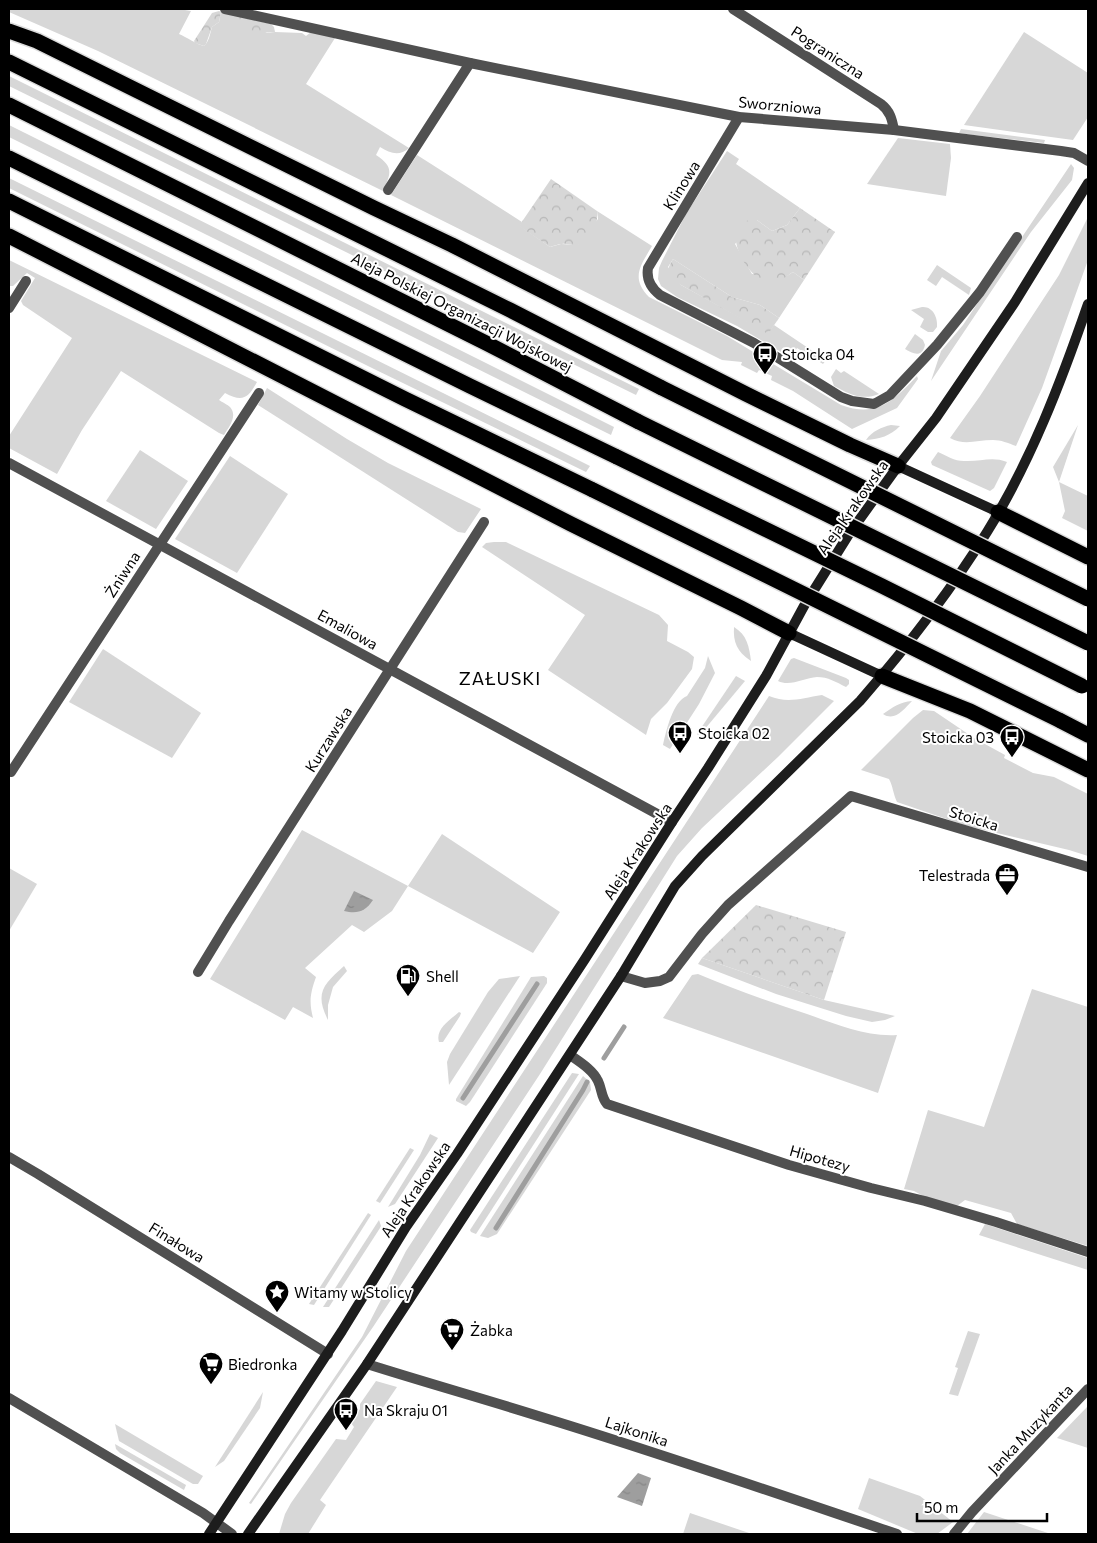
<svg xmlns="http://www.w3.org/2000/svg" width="1097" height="1543" font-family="Commissioner,sans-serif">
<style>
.grass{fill:#d7d7d7}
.forest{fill:url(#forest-crowns)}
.water{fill:url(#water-ripples)}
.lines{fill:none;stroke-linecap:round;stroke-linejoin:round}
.stream{stroke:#9e9e9e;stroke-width:5}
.motorway-casing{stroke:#dbdbdb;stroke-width:18}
.minor{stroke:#505050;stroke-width:10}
.secondary{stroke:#1d1d1d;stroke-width:10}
.motorway{stroke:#000;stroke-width:15}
.motorway-bridge-casing{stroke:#dbdbdb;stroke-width:18;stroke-linecap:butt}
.motorway-bridge{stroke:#000;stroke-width:15}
.labels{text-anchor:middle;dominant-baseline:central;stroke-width:4;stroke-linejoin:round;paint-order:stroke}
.street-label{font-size:15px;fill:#000;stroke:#fff}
.poi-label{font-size:15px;fill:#000;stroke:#fff;text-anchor:start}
.quarter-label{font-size:18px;letter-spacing:1px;fill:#000;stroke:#fff}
</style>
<defs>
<pattern id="forest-crowns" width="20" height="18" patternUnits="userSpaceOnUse" patternTransform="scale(1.25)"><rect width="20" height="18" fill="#d7d7d7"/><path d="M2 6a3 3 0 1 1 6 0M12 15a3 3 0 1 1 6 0" fill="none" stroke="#b7b7b7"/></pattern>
<pattern id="water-ripples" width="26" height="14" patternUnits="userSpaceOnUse" patternTransform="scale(1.25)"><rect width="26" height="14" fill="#9e9e9e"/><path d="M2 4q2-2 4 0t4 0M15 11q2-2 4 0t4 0" fill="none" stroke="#868686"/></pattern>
</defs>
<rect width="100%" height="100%" fill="#fff"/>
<!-- grass -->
<g class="grass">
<path d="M9 9H179L191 11 179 34C186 37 198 45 204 46 209 42 210 34 212 27L219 22 221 12 238 16 267 33 275 32 302 33 306 36 311 32 335 38 306 84 409 148C399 157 390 153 380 147L376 155C394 167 391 173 383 191L98 51 9 12Z"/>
<polygon points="1024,32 1088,73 1088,117 1073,140 964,125"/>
<polygon points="9,76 639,389 636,395 9,86"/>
<polygon points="9,125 614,427 611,435 9,137"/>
<polygon points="961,129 1045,140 1044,143 965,134 959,133"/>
<polygon points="898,138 950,144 951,158 946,196 867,184"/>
<polygon points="727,151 739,159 736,164 800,208 787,225 772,231 757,220 735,244 752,274 787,276 793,272 804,280 779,318 760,305 732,297 673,259 668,267 681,285 768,333 774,325 826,360 823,364 797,348 791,358 737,326 677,297 661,286 658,279 659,268 662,261 686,214"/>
<path d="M417 155 522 222 520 226 550 247 561 244 578 245 598 219 597 211 652 246C641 265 630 278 649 297L727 336 841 405C877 418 893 401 917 376L918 379 897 408 852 429 793 391 771 380 772 376 759 370 757 373 741 365 742 362 722 360 391 195Z"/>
<polygon points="1071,164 1074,168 1072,180 1031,232 931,381 941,351 963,325"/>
<polygon points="9,178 552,447 590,466 586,472 374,369 9,188"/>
<path d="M1088 217V260L1042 388 1016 446C1008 443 1001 440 993 440 977 440 964 446 950 438L980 396 1059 275Z"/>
<path d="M9 260 257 382C248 399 242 402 225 393L219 400C222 402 228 405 230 407 238 416 229 427 224 435L219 433 121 371 82 430 57 474 9 448V436L72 338 23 305 21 301 35 278 27 273 13 286H9Z"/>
<polygon points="937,265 971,288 969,295 942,277 936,286 927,280"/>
<path d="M922 307C933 306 938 318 937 327L933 332H928L920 327 924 319 911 310Z"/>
<path d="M915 334 923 340 925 345C922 358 913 354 905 349Z"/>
<path d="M836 369 841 373 844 371 879 394C862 401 849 394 834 386L831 377Z"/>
<polygon points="267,388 347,439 388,463 481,509 465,533 458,532 258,405"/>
<path d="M891 425 900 426C890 436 880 439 866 440 872 431 882 427 891 425Z"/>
<polygon points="1078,425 1059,482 1088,496 1088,531 1062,518 1065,511 1059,482 1053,467"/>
<polygon points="140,450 188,481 156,529 106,501"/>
<path d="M938 452C947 456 954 461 964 461 980 462 992 456 1007 462L994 488 990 491 932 465 931 462Z"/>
<polygon points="230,456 288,494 237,573 175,539"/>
<polygon points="494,542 506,542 659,615 668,625 667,641 688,652 694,657 692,669 667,703 651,719 646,735 548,670 585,615 482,547 486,543"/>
<path d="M734 627C747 635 749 646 751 661 737 652 733 642 734 627Z"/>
<polygon points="103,649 201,713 172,758 69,702"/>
<path d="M708 656 715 673 699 704 670 749 663 745C666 731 673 701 687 696L705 668Z"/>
<path d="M794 658 846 678 849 680V684L846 687C836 682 828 677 817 677 804 678 790 687 778 681L791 659Z"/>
<polygon points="736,676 745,681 699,736 697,734"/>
<path d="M822 695 834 701 778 757 702 828 677 856 540 1074 373 1327 251 1504 249 1503 362 1337 406 1251 769 696C788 704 802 698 822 695Z"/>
<path d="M912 701C904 709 895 722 883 714 893 707 900 702 912 701Z"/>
<path d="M923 710 934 711 974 738 1005 755 1004 758 1033 773 1054 777 1088 794V856L1069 850 967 826 897 802C893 794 893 786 889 779L861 770 913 718Z"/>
<path d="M302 830 408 886 442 834 560 912 533 953 408 886 392 911 364 932 352 925 305 968 316 977C310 994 309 1002 313 1018L293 1007 285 1020 210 979Z"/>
<polygon points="9,868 37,884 9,931"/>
<polygon points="702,958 824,1000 895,1016 885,1020 872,1022 846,1016 776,994 698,964"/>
<path d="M344 966 347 971 333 987 328 1005V1020C314 993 324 984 344 966Z"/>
<path d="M698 974C734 989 770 1002 807 1014 836 1024 866 1037 897 1035L878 1093 663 1018 692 975Z"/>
<polygon points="520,976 449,1085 447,1062 450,1054 488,992 499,979"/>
<polygon points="544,976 547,978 547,983 470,1102 466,1106 456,1101 456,1099 531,977"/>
<polygon points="1032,989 1088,1007 1088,1246 1017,1224 1011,1213 965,1200 957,1206 925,1197 914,1191 904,1189 928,1110 984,1127"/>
<path d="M459 1012 461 1013 460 1016 443 1042H439C435 1029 450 1020 459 1012Z"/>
<polygon points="572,1073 579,1074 476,1234 471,1232 470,1230"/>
<polygon points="583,1076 590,1082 591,1090 497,1234 488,1238 480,1236"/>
<polygon points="430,1134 438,1138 395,1204 388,1207 420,1155"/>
<polygon points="410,1148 414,1150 380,1203 376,1201"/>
<polygon points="368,1213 371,1215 314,1305 309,1304"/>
<polygon points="379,1220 381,1226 380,1228 329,1307 323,1307"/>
<polygon points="985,1224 1088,1258 1088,1270 979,1235"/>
<polygon points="968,1331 980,1334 958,1396 949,1394 958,1368 955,1367"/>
<polygon points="376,1381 397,1387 320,1500 326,1505 308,1534 279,1534 285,1514 291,1503 336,1439 346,1440 354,1427 351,1423 360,1409 360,1404"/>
<polygon points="263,1392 260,1408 224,1461 215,1467"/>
<polygon points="1088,1406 1088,1448 1057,1438"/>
<polygon points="115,1424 203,1476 198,1484 193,1484 119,1441"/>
<polygon points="115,1444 186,1485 184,1490 120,1453 116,1449"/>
<polygon points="869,1478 920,1496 953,1522 937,1534 918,1534 858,1509"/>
<polygon points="984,1512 1051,1534 967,1534"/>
<polygon points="690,1513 752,1534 683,1534"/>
</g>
<!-- forest -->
<g class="forest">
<polygon points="219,11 221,12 219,22 212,27 206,44 204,46 195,43 194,41 212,13"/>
<path d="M238 16 271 24 274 27 275 32C264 33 243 33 237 23Z"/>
<path d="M551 179 597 211C598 223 593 244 578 245 572 246 567 243 562 244 558 244 554 246 550 247L519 226Z"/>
<path d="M800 208 835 232 804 280 793 272C787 276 779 283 772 283 751 284 723 237 742 223 746 220 752 220 757 220L772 231 787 225Z"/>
<path d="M673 259 732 297 760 305 779 318 768 334 681 285C669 276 664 273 673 259Z"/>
<polygon points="756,905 846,932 824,1000 702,958"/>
</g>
<!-- water -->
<g class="water">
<path d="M354 891 373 900C365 912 357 914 344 911Z"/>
<polygon points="638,1473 651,1478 642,1506 617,1497"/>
</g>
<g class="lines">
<!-- stream -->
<g class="stream">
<polyline points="604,1058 624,1027"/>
<polyline points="463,1098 537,984"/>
<polyline points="496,1228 583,1090 587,1082"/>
</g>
<defs>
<g id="motorway">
<polyline points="9,31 37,41 374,208 452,245 746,394 850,445 898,466"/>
<polyline points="9,62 510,310 662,388"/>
<polyline points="9,105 486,343 639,422"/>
<polyline points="9,158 470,386 617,457"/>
<polyline points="9,201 405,399 593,490"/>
<polyline points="9,236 571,524 741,608 789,633"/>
<polyline points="998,512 1088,557"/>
<polyline points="882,676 970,711 1088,770"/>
<polyline points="1059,720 1088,735"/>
</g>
</defs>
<!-- motorway casing -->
<use href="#motorway" class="motorway-casing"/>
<!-- minor -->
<g class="minor">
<polyline points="225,9 470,63 739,117 894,130 1061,151 1074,153 1088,161"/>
<path d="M733 9 881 104C890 111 892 119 894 130"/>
<path d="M739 117 648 268C646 280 651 288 660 295L754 343 841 397 852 401 874 404 890 395 937 345 980 292 1017 237"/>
<polyline points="388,190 470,63"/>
<polyline points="9,308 26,281"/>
<polyline points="9,463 672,822"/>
<polyline points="11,772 259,393"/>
<polyline points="198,972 229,921 484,522"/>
<polyline points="621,976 645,983 660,981 669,977 702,934 728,905 851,796 1088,867"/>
<path d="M570 1055C580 1062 593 1070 598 1081 602 1089 601 1097 607 1104L789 1165 871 1188 925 1201 996 1222 1088 1252"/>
<polyline points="9,1157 38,1174 328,1354"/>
<path d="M367 1364C427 1383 488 1400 548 1419 665 1455 781 1495 897 1534"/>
<polyline points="9,1398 203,1513 232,1534"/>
<polyline points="954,1534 972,1512 1088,1389"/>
</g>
<!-- secondary -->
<g class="secondary">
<polyline points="898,466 998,512"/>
<polyline points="789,633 882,676"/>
<polyline points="209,1534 342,1331 406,1227 457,1154 585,959 672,822 708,768 766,676 804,606 849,534 898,466 936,418 1015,302 1088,183"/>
<path d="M248 1534 367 1364 621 976 675 886 702 856 860 701C906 648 950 592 987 532 1031 461 1061 382 1088 304"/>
</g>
<!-- motorway -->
<use href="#motorway" class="motorway"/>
<defs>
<g id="motorway-bridge">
<polyline points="662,388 1088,599"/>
<polyline points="639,422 1088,643"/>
<polyline points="617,457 882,586 1082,686"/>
<polyline points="593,490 1059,720"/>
</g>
</defs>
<!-- motorway-bridge casing -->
<use href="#motorway-bridge" class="motorway-bridge-casing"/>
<!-- motorway-bridge -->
<use href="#motorway-bridge" class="motorway-bridge"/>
</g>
<!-- icons -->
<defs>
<symbol id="bus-pin" viewBox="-11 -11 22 30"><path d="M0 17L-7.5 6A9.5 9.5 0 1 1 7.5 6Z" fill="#000" stroke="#fff"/><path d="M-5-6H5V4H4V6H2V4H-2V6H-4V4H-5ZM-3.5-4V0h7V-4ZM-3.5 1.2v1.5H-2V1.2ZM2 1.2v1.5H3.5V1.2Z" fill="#fff"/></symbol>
<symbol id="office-pin" viewBox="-11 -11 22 30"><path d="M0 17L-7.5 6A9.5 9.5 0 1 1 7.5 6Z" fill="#000" stroke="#fff"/><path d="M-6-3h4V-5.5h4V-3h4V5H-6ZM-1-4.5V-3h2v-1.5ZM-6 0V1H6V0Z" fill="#fff"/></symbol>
<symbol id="fuel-pin" viewBox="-11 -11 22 30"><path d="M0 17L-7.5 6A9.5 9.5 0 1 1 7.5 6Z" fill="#000" stroke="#fff"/><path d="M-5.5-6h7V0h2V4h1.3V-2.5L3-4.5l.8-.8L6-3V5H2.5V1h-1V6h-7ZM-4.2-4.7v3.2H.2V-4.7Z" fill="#fff"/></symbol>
<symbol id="sight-pin" viewBox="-11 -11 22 30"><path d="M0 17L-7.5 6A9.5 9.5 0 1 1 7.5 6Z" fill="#000" stroke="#fff"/><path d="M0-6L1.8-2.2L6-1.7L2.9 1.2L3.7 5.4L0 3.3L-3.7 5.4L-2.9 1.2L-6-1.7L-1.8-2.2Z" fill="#fff"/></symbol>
<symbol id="supermarket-pin" viewBox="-11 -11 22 30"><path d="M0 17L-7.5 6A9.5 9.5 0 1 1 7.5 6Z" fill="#000" stroke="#fff"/><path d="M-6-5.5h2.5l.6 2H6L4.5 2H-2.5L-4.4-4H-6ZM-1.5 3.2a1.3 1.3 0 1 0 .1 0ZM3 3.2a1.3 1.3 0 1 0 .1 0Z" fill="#fff"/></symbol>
</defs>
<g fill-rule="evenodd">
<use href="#bus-pin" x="751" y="340" width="28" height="38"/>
<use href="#bus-pin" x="666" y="719" width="28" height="38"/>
<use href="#bus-pin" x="998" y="723" width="28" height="38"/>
<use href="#office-pin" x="993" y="861" width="28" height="38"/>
<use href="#fuel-pin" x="394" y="962" width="28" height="38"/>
<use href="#sight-pin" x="263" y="1278" width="28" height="38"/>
<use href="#supermarket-pin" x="438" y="1316" width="28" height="38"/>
<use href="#supermarket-pin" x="197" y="1350" width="28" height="38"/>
<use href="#bus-pin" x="332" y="1396" width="28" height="38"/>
</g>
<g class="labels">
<!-- street labels -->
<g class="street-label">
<text transform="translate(828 52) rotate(33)">Pograniczna</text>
<text transform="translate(780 105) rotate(5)">Sworzniowa</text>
<text transform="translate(681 185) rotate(-58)">Klinowa</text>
<text transform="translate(462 312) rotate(27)">Aleja Polskiej Organizacji Wojskowej</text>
<text transform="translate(852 507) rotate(-55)">Aleja Krakowska</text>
<text transform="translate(122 574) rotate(-57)">Żniwna</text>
<text transform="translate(348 629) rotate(29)">Emaliowa</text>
<text transform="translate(328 739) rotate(-58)">Kurzawska</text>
<text transform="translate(974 818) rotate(17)">Stoicka</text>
<text transform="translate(637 851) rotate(-57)">Aleja Krakowska</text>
<text transform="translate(820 1158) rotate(16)">Hipotezy</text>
<text transform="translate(415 1189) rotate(-56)">Aleja Krakowska</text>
<text transform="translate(177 1242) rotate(32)">Finałowa</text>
<text transform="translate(1030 1429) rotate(-47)">Janka Muzykanta</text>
<text transform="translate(637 1431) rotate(18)">Lajkonika</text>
</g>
<!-- poi labels -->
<g class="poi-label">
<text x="782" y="354">Stoicka 04</text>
<text x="698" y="733">Stoicka 02</text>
<text x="994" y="737" text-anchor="end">Stoicka 03</text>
<text x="990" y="875" text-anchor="end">Telestrada</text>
<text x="426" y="976">Shell</text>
<text x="294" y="1292">Witamy w Stolicy</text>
<text x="470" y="1330">Żabka</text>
<text x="228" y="1364">Biedronka</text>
<text x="364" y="1410">Na Skraju 01</text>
</g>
<!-- quarter labels -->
<g class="quarter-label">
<text x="500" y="678">ZAŁUSKI</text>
</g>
</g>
<!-- border -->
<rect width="1097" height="1543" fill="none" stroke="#000000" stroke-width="20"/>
<!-- scale -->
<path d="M917 1513v8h130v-8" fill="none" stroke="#000000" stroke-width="2.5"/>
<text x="924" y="1513" font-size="15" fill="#000000" stroke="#ffffff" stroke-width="4" paint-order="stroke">50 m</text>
</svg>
